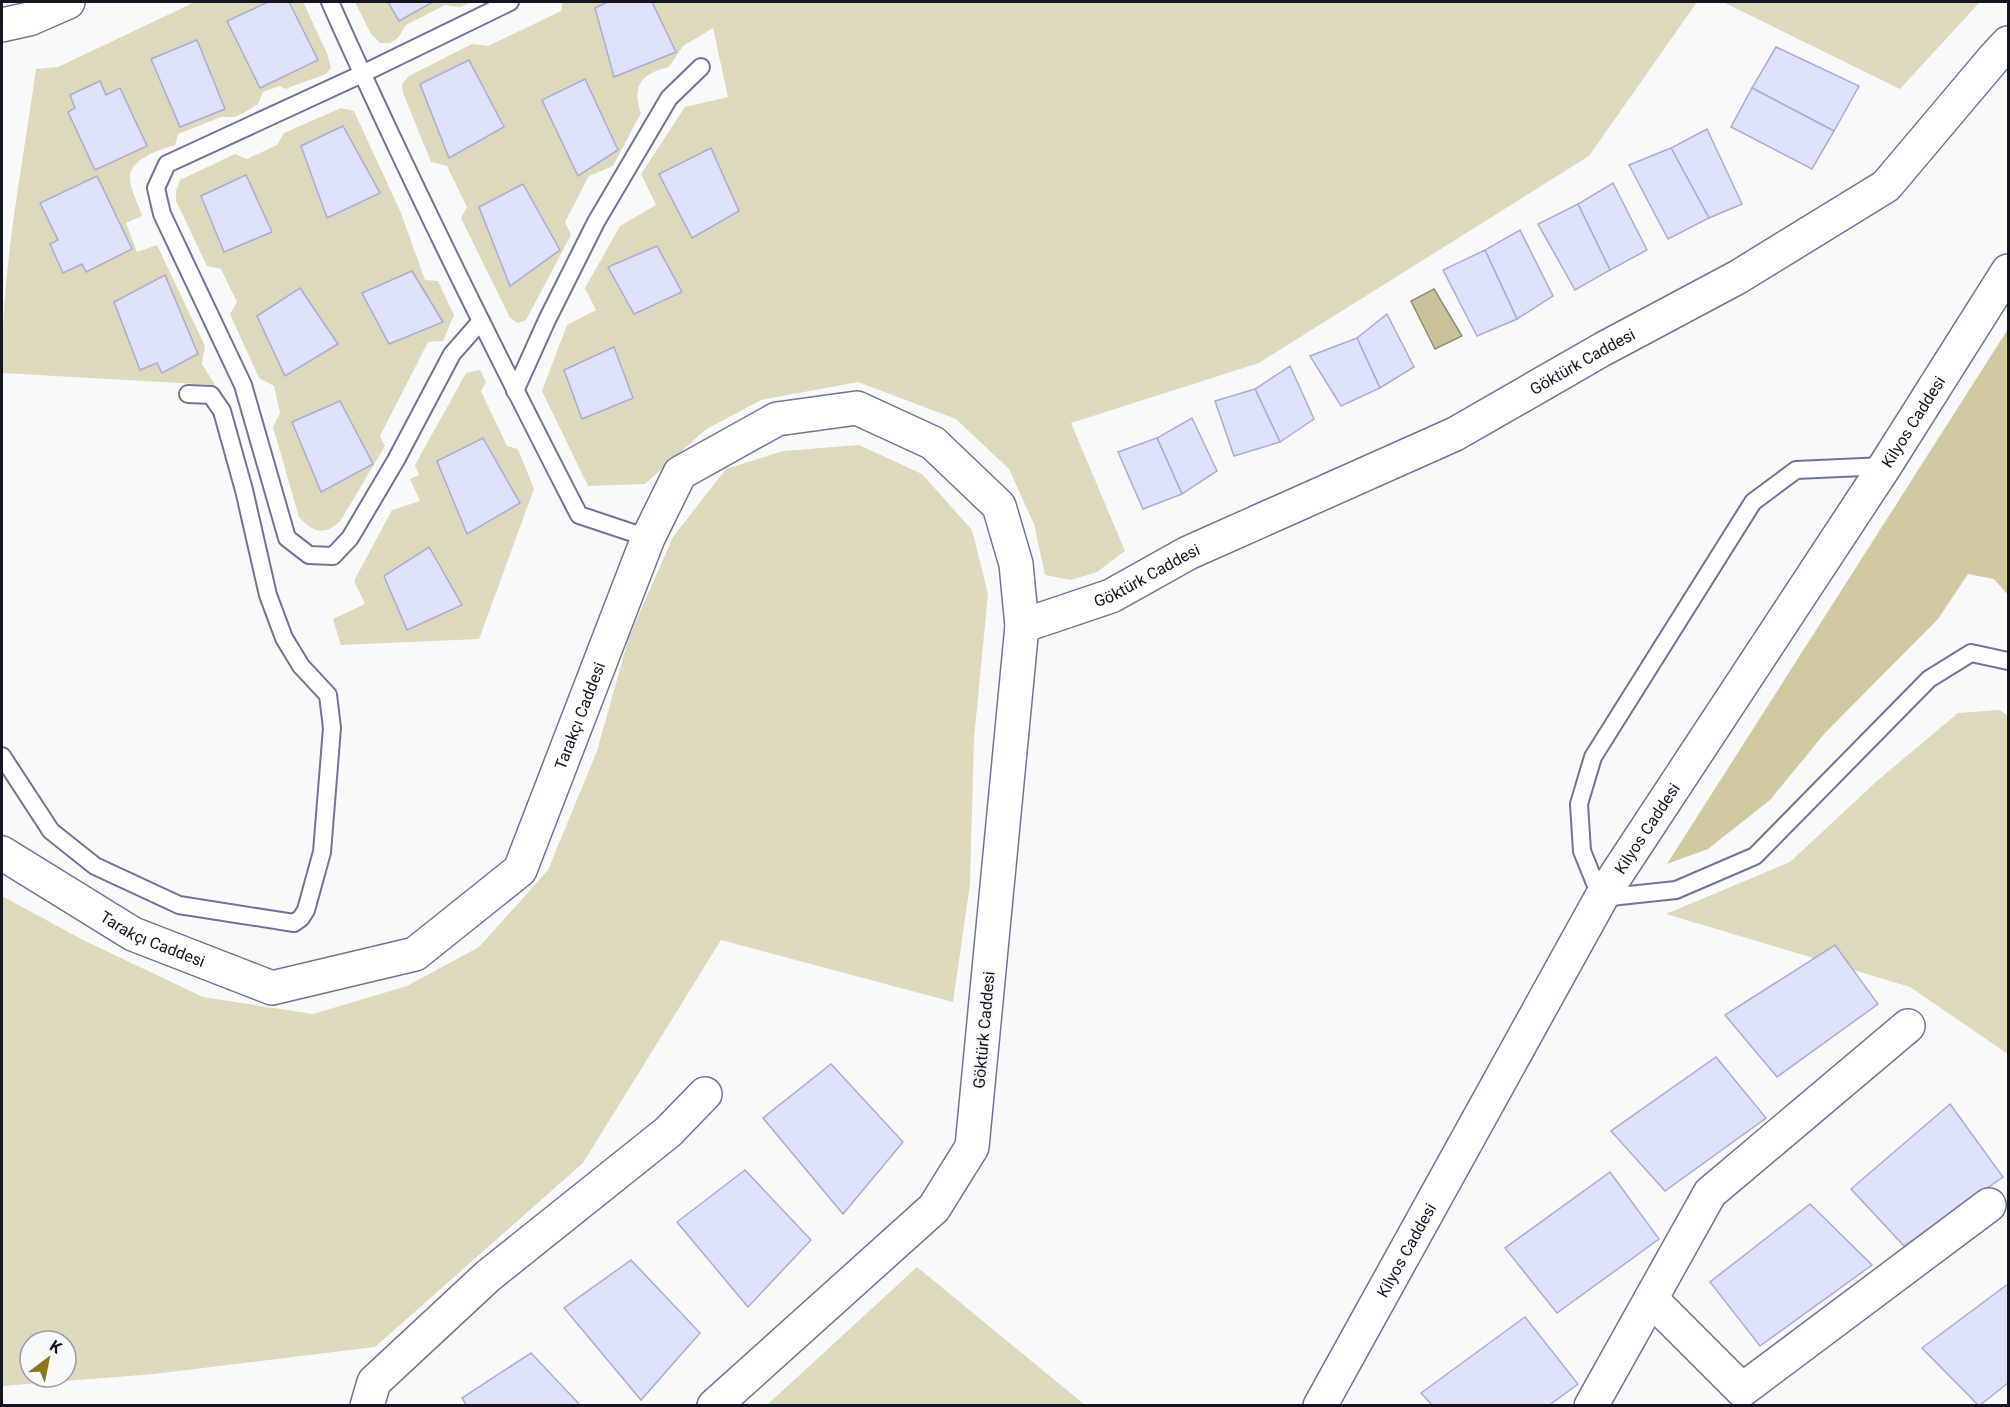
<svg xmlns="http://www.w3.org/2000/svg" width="2010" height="1407" font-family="Roboto,sans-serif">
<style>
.green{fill:#ded8bd;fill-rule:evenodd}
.forest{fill:#d2c9a0}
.water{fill:#cac199;stroke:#938d75;stroke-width:1.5}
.building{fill:#dde2fa;stroke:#a8aed1;stroke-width:1.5}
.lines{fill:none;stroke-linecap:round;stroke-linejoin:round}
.lane-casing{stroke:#707595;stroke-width:20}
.street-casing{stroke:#707595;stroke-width:36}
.secondary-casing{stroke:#707595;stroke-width:36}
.lane{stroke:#fff;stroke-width:16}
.street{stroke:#fff;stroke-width:33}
.secondary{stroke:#fff;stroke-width:33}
.labels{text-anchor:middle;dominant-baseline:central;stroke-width:4.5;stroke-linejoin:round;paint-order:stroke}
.street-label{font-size:16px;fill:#131521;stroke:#f9f9f9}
</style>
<rect width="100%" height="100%" fill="#f9f9f9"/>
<!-- green -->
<g class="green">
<path d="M195 2H303L327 53 331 68 326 74 285 89 280 86 263 92 258 104 245 112 235 117H221L178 134 175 145C159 150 128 159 130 180 131 191 139 205 142 216L126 223 137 252 157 245 205 346 202 364 215 385 2 373C1 271 22 170 36 69L58 67Z"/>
<polygon points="355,2 472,2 460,7 445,5 406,25 398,38 390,43 380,43 371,34"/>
<path d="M563 2H1697L1589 156 1259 363 1071 423 1125 551 1097 572 1071 580 1045 575 1034 524 1009 469 956 419 858 382 761 400 705 430 645 484 588 486 542 391 567 325 596 310 585 288 620 226 656 205 641 174 685 107 728 97 713 28 683 46 669 67C642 73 631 86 641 113L613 166 589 176 565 222 571 235 526 320 518 323 510 318 461 218 467 207 447 166 431 162 403 93 402 84 409 76 472 44 488 46 561 11Z"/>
<polygon points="1723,2 1980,2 1900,89"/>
<path d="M341 108 354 111 401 213 425 280 438 281 454 315 443 341 428 342 380 436 385 446 341 520C326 536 313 533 299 517L273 427 280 413 274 386 259 378 230 314 237 302 221 269 207 266 176 201V191L180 180 235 154 247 159 277 145 284 133Z"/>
<polygon points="480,370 486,382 481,391 507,446 518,449 534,489 479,639 341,645 333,619 365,604 354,581 392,510 420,501 410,479 419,475 415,465 466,373"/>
<path d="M859 445 922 474 972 530 988 594 974 738 970 884 953 1002 721 940 583 1163 375 1347 154 1374 2 1386V896L83 940 203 997 313 1014 407 986 479 947 548 870 597 751 629 637 673 537 726 469 783 451ZM30 1341H66V1377H30Z"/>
<polygon points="2000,710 2008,716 2008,1054 1910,987 1666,914 1790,862 1877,781 1958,713"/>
<polygon points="917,1267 1085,1405 767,1405"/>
</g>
<!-- forest -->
<polygon class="forest" points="2008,329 2008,595 1994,579 1968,574 1938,619 1825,733 1770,800 1708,849 1667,864"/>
<!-- water -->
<polygon class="water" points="1434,289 1462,336 1435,349 1411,301"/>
<!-- building -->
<g class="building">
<polygon points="268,2 289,2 318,60 260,88 227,21"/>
<polygon points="388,2 433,2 399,21"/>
<polygon points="608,2 652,2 676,52 614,77 595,8"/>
<polygon points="197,40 225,109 180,127 151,59"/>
<polygon points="1776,47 1859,86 1834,131 1752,88"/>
<polygon points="469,60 504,127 449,158 420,84"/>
<polygon points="585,79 618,150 578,176 542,100"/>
<polygon points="100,81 106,95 120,88 147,146 95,170 68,112 75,108 70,95"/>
<polygon points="1752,88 1834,131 1812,169 1731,127"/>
<polygon points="343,126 380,193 327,218 301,146"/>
<polygon points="1707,129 1742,204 1709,218 1671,148"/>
<polygon points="711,148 739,211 692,238 659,174"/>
<polygon points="1671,148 1709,218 1668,239 1629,165"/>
<polygon points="246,175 272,232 224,252 201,196"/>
<polygon points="97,176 132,249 86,272 82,264 63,273 50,244 58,240 40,203"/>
<polygon points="1613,183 1647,250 1610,270 1578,204"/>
<polygon points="523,184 560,250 510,286 479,207"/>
<polygon points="1578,204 1610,270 1575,290 1538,224"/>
<polygon points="1520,230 1553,296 1517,319 1485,250"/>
<polygon points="657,246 682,292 634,314 608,267"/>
<polygon points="1485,250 1517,319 1477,336 1443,270"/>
<polygon points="412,271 443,322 389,344 362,293"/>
<polygon points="165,275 198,354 162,373 157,363 140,370 114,302"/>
<polygon points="300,288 338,344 285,376 257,316"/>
<polygon points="1387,314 1414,367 1380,388 1357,338"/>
<polygon points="1357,338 1380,388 1341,406 1310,356"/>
<polygon points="614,347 633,398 582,419 564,370"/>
<polygon points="1290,366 1314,419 1280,442 1255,389"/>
<polygon points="1255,389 1280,442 1234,456 1215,401"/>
<polygon points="340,401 373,464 321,492 292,422"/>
<polygon points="1192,418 1217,471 1182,494 1157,438"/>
<polygon points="483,438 520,503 467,534 437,461"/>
<polygon points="1157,438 1182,494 1143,509 1118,452"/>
<polygon points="429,547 462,605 407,630 384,576"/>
<polygon points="1835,945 1878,1004 1777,1077 1725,1015"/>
<polygon points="1716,1057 1766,1118 1665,1191 1611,1131"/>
<polygon points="831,1064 903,1142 843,1214 763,1118"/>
<polygon points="1950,1104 2003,1177 1904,1246 1851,1189"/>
<polygon points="745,1170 811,1240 748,1307 677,1222"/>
<polygon points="1610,1172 1659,1239 1557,1313 1505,1248"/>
<polygon points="1810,1204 1872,1265 1760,1346 1710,1282"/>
<polygon points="631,1260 700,1333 641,1400 564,1308"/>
<polygon points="2008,1284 2008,1383 1979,1406 1922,1348"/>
<polygon points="1525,1317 1578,1384 1548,1406 1433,1406 1421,1393"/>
<polygon points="531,1353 581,1406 467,1406 462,1398"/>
</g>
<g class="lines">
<defs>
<g id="lane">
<path d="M330 2C407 175 492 346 579 515L648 538"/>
<polyline points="481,321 452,354 396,460 350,538 333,556 309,555 287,538 243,385 162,214 156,188 167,164 362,74 510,2"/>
<polyline points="515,391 547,320 596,222 669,98 701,67"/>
<polyline points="1885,466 1796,470 1753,502 1593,757 1579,804 1582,851 1601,898 1676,890 1755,856 1929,679 1971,653 2008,661"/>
<polyline points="2,756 51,831 95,866 179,905 294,923 301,918 306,910 322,852 332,728 328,695 301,666 284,638 268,595 244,490 222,411 211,395 188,394"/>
</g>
<g id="street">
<polyline points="2,25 29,19 68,2"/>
<path id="s1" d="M1022 626 1111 596 1188 553 1455 434 1603 349 1738 277 1886 186 1994 58 2008 43"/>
<path id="s2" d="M2 853 133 934 272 988 415 954 520 870 648 538 680 473 777 419 857 408 933 443 999 506 1016 564 1022 626 972 1147 934 1208 714 1406"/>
<polyline points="1651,1299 1742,1390 1989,1205"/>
<polyline points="367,1406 374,1382 488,1276 668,1132 705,1094"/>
<polyline points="1591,1406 1710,1193 1908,1026"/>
</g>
<g id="secondary">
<path id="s3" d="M1320 1406 1601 898 1885 466 2008 271"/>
</g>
</defs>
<!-- lane casing -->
<use href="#lane" class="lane-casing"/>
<!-- street casing -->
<use href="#street" class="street-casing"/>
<!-- secondary casing -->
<use href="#secondary" class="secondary-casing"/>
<!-- lane -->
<use href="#lane" class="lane"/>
<!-- street -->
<use href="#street" class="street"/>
<!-- secondary -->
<use href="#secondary" class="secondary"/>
</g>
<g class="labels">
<!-- street labels -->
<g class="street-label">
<text stroke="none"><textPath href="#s1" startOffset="621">Göktürk Caddesi</textPath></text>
<text stroke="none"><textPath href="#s3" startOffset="1150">Kilyos Caddesi</textPath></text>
<text stroke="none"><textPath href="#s1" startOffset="135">Göktürk Caddesi</textPath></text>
<text stroke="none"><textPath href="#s2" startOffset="750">Tarakçı Caddesi</textPath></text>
<text stroke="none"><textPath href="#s3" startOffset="664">Kilyos Caddesi</textPath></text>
<text stroke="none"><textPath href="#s2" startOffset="174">Tarakçı Caddesi</textPath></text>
<text transform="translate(984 1030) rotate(-85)">Göktürk Caddesi</text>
<text stroke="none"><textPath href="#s3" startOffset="178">Kilyos Caddesi</textPath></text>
</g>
</g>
<!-- border -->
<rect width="2010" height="1407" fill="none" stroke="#131521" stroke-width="6"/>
<!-- north arrow -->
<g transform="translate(48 1359) rotate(32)"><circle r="28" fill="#f9f9f9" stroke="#9d9ea3" stroke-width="1.5"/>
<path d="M0-4.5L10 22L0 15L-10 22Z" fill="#89771a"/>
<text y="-9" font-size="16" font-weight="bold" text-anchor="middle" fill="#131521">K</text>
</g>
</svg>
